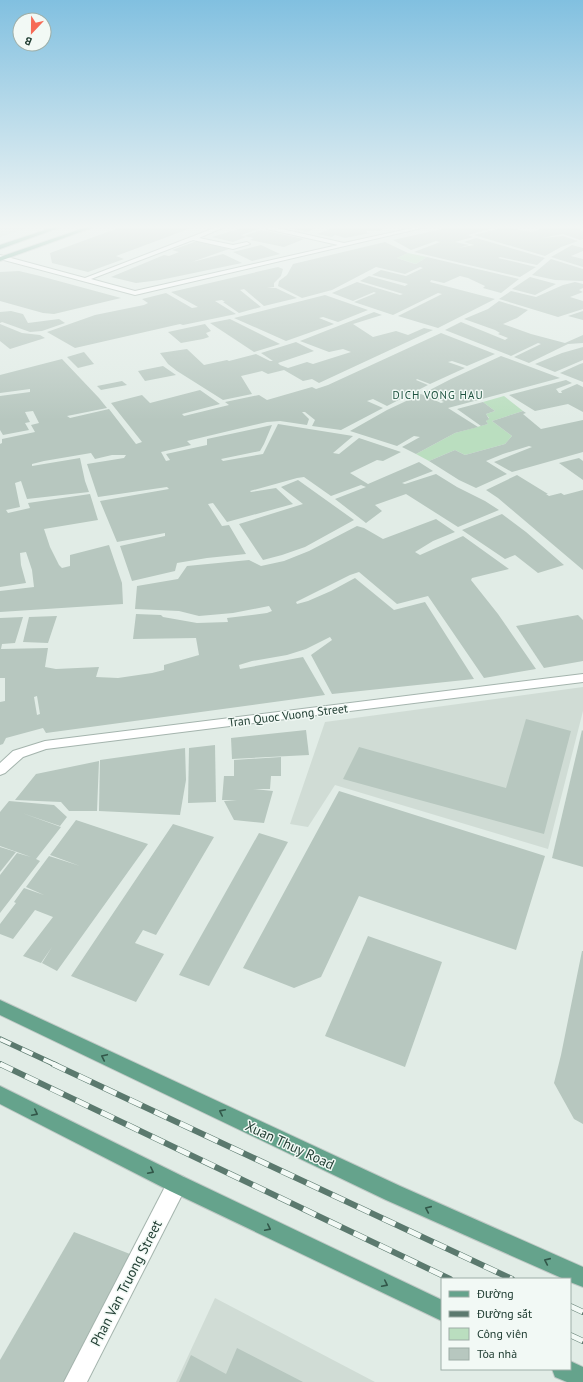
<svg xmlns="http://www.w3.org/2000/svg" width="583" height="1382" font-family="'PT Sans',sans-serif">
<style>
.built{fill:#d0dcd5}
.green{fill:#badebf}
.building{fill:#b7c7bf;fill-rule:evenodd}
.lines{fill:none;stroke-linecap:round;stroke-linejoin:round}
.minor-casing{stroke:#a4b4ad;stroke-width:2}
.major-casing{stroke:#c1c9c6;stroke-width:2}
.minor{fill:#fff;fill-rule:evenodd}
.major{fill:#65a38c;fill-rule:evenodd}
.rail-far1-casing{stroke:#5b796e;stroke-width:5.5}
.rail-casing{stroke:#5b796e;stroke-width:6}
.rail-far1{stroke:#f2f9f5;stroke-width:4;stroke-dasharray:12;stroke-linecap:butt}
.rail{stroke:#f2f9f5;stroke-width:5;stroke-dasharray:14;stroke-linecap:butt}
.oneway{stroke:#325749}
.labels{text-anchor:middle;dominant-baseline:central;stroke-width:3;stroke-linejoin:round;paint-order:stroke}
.far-neighbourhood-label{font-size:11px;letter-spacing:1px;fill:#1c513e;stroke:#f2f9f5}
.street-label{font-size:12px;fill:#213e33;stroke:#f2f9f5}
.near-street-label{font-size:14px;fill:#213e33;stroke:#f2f9f5}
</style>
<rect width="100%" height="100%" fill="#e1ece6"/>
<!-- built -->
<g class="built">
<polygon points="0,227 31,227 0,237"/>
<polygon points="583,687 583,711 548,849 335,785 308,827 290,824 325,722"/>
<polygon points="215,1298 375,1382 176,1382"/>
</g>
<!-- green -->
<g class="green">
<polygon points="408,253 427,257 416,264 397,258"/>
<polygon points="504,396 523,411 492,421 512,436 505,444 465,455 455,450 429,461 416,454 455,433 488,424 486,421 489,418 486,414 495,411 483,402"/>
</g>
<!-- building -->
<g class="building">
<polygon points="121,227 194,227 116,256 124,259 88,272 52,263 50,253"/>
<polygon points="245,227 259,229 241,235 246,237 233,242 212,237"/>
<polygon points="284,227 319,227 307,232"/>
<polygon points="334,227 384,227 385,228 380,231 367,231 367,233 370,233 345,238 335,235 332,237 317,234"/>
<polygon points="451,227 497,227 468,235 473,237 455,242 469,245 458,248 474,245 464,242 476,238 545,258 537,265 500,257 498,258 536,267 520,277 414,252 440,242 436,241 411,250 393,240"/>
<polygon points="505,227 531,232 544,228 542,227 575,227 583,231 583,239 580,240 563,234 542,238 563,236 578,241 561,247 545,256 474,235"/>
<polygon points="261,230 281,234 304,239 284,247 250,240 254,238 244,236"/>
<polygon points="197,241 229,249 192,262 223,254 242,263 160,280 136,283 111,277 164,255 169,256 179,252 172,250"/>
<polygon points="385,242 408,253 397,258 412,263 416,264 427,257 519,279 501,293 483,288 485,286 468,278 460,276 444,283 431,280 430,282 495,299 438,328 398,316 442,294 438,293 393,315 354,302 376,293 374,292 353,301 332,293 357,282 400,295 403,294 360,281 369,276 405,286 408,284 372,275 381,270 406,276 423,268 420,267 405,274 376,267 332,290 302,298 278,286 279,281 287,275 293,264"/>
<polygon points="261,245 280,254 252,261 233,252"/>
<polygon points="572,245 583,248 583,251 571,256 583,259 583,267 551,257"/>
<polygon points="551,259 583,269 583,281 555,280 532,275"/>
<polygon points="278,267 283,269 281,276 274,283 274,287 267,288 276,288 297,298 264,306 244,289 240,290 261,307 239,313 223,302 225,302 222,300 215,301 236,314 183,325 180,324 75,348 47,332 95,315 144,305 148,303 142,299 166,293 192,308 198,307 171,292"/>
<polygon points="19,271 40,276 121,298 54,314 43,313 0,301 0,272"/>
<polygon points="530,277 556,284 535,295 512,289"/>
<polygon points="575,282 583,284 583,288 579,290 583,292 570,297 583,301 583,309 558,317 499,299 511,291 536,297 563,285"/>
<polygon points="325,295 368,310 338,322 323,317 319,318 334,324 286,341 234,318"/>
<polygon points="499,301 528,310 517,318 503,324 531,334 565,343 583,335 583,343 568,344 529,363 514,357 541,344 538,343 511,356 445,330 461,322 505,340 508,338 498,334 500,333 495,330 464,319 488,309"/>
<polygon points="11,311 23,314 28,323 59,319 65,323 42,331 30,332 2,322 0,323 0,312"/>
<polygon points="583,311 583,320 568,316"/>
<polygon points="374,312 382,315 353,324 373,337 396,331 408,335 424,328 433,330 319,383 312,379 303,381 284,370 268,374 262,371 241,376 252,394 223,400 177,371 168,364 160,353 187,349 204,365 227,360 229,361 256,354 270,361 273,361 261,353 296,342 314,351 278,363 280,365 288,368 307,362 313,364 351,352 343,349 329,352 300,341"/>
<polygon points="230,319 280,344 254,352 210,323"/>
<polygon points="0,324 22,333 40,335 45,338 10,349 0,341"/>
<polygon points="205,324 211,331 206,333 209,337 203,339 181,343 168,332"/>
<polygon points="441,333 495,354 467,366 452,361 448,362 465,368 430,384 417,379 416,380 428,385 387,406 373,399 367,401 383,408 341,430 312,426 315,420 305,412 302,412 309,419 307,425 280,421 267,422 187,441 191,445 161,452 166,461 170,460 166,454 207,445 207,439 272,425 264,444 260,451 221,459 223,461 263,454 278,424 353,436 333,453 339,454 359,438 401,452 383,461 377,460 350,473 368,484 419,462 433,471 402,483 405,484 436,474 457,487 485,501 499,510 458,527 406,494 375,505 382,511 366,523 335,499 366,487 361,485 331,496 304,477 297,478 250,491 251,492 276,488 293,504 227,522 213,503 208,504 222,526 229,525 246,554 207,558 177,563 175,571 132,581 120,546 165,536 165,533 117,542 100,501 169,489 167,487 98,497 87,464 124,458 126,455 112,455 95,459 91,453 44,461 32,464 32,466 80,458 85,481 89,492 27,499 21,481 15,483 20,507 6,510 8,513 30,508 28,503 90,494 98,520 44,529 50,547 59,565 62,568 70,566 70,555 109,545 122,583 123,604 0,612 0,591 34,587 32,570 26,552 20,553 21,565 26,583 0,587 0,444 2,443 2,439 35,432 31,425 39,423 33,411 25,412 30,422 25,423 29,430 3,435 0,430 0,396 30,392 30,389 0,393 0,375 62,359 99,398 107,408 67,416 70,418 109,409 136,444 142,442 111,403 142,395 150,403 200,390 220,404 182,414 184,416 229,405 225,402 259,395 267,400 312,387 316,389 328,385"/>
<polygon points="583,347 583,360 555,372 535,364 562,353"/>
<polygon points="84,352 94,364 78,368 67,357"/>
<polygon points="501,356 560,378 448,408 478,427 455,433 416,454 402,447 420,437 414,436 397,446 350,431 387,410 421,394 441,403 444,402 424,393 451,379"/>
<polygon points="583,363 583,382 560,373 580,364"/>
<polygon points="163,366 176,375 145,381 138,371"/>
<polygon points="566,380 572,383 556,389 559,393 562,393 561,391 577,384 583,387 583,412 568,404 535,411 509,395"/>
<polygon points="122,381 127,385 101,390 97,386"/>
<polygon points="483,402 495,411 486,414 489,419 486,421 488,424 481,426 457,409"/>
<polygon points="523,411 526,413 523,414 541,429 583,420 583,452 512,472 494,462 532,447 529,446 503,454 486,461 507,474 476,488 459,480 429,461 455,450 465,455 505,444 512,436 492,421"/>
<polygon points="579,458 583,461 583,480 559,463"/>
<polygon points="517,475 548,494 546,494 549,496 561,493 564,495 583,490 583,570 498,498 486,490"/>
<polygon points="298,480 354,520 305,547 282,555 263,560 239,524 303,504 281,487"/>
<polygon points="502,514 526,532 564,565 538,573 515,555 505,559 462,530"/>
<path d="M436 519 455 532 433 541 415 552 420 555 463 536 509 569 472 578 471 580 498 614 536 669 484 678 428 596 397 604 359 572 350 575 296 602 297 604 308 601 331 591 355 578 394 610 425 602 474 679 332 694 311 655 332 640 330 637 306 649 287 655 252 661 239 665 240 669 303 657 325 695 46 733 43 728 6 738 3 744 0 745V702L5 701V678H0V618L23 617 15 643 2 644 1 649 48 648 45 667 56 669 99 667 96 677 118 678 152 673 164 670V665L199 655 196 638 133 639 136 614 161 615 163 617 197 623 228 622 227 618 267 613 272 611 269 606 233 613 199 616 179 611 135 609 137 586 178 579 187 566 249 560 261 566 284 561 309 551 357 526 364 528 383 539ZM37 696 40 714 37 715 34 697Z"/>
<polygon points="578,615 583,620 583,661 544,668 516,626"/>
<polygon points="57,616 48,643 23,642 29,617"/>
<polygon points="526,719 571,731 544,834 343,779 359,747 506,788"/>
<polygon points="306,730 309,755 232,759 231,738"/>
<polygon points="582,730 583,731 583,867 552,858"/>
<polygon points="215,745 216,802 188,803 189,748"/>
<polygon points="185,748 186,780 180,815 99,811 100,760"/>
<polygon points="281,757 281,776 271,776 270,789 253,789 273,791 264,823 234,820 224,801 237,800 222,800 224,776 234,776 234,760"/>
<polygon points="99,761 97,811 69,811 61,802 15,800 36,774"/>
<polygon points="339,791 545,856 516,950 359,896 321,977 294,988 243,968"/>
<polygon points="9,801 54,805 67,817 60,826 22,813 61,827 36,859 40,861 0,913 0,875 17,853 31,857 0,846 0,812"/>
<polygon points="76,820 148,844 57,971 42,963 52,947 41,963 23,956 53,917 35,910 13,939 0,934 0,924 16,903 14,902 24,888 44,895 26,887 49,856 80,866 50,855"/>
<polygon points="173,824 214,837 156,935 143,930 135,943 164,954 136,1002 71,976"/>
<polygon points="259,833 288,842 209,986 179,975"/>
<polygon points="0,847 16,852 0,872"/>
<polygon points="368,936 442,962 405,1067 325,1036"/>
<polygon points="582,951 583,951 583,1124 574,1119 554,1083 561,1055"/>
<polygon points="74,1232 135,1256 69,1382 0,1382 0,1360"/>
<polygon points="237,1348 303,1382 179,1382 191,1355 226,1374"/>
</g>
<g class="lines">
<defs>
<g id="minor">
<polygon points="217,227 224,227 199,238 233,245 247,242 250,244 233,249 193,240 91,279 135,291 338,245 267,229 265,227 273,227 344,243 417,227 426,227 135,295 0,259 0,255 85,278"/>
<polygon points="583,674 583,682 46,749 23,757 5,773 0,775 0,763 13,751 45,741"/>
<polygon points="177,1175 184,1177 186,1184 184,1191 87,1382 64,1382 170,1177"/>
</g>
<g id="major">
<polygon points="54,227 61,227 0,249 0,245"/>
<polygon points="87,227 94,227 0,261 0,257"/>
<polygon points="0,1000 400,1186 583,1267 583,1287 570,1282 570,1279 564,1279 386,1200 0,1015"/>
<polygon points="0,1086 184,1177 442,1300 442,1321 170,1191 0,1104"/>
<polygon points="570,1361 583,1367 583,1382 567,1382 555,1377 552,1369 570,1369"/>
</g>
</defs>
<!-- minor casing -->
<use href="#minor" class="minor-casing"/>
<!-- major casing -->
<use href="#major" class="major-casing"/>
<!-- minor -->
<use href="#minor" class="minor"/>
<!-- major -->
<use href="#major" class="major"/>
<defs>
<g id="rail-far1">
<polyline points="0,1039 56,1065"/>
<polyline points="0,1064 2,1065"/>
</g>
<g id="rail">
<polyline points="0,1064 450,1279"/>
<polyline points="53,1064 512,1279"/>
<polyline points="570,1306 583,1312"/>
<polyline points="570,1335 583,1341"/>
</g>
</defs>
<!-- rail-far1 casing -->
<use href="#rail-far1" class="rail-far1-casing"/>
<!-- rail casing -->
<use href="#rail" class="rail-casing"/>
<!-- rail-far1 -->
<use href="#rail-far1" class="rail-far1"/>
<!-- rail -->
<use href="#rail" class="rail"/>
</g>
<!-- one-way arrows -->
<defs><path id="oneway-chevron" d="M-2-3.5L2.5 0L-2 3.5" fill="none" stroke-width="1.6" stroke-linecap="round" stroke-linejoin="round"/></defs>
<g class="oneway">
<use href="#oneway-chevron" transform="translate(104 1057) rotate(-155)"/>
<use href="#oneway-chevron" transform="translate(222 1112) rotate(-154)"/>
<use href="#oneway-chevron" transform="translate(35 1113) rotate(27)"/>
<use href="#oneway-chevron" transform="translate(151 1171) rotate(27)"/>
<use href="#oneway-chevron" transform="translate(428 1209) rotate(-156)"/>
<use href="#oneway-chevron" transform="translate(268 1228) rotate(26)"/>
<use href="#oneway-chevron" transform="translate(547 1261) rotate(-156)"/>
<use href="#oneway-chevron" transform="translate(385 1284) rotate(26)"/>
</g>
<!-- sky -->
<linearGradient id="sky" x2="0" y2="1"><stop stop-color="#81c0e0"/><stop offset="0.54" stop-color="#f2f6f4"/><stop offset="1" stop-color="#f2f6f4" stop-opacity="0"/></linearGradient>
<rect width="583" height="420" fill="url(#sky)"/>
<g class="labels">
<!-- far-neighbourhood labels -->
<g class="far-neighbourhood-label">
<text x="438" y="395">DICH VONG HAU</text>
</g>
<!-- street labels -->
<g class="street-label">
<text transform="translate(288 715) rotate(-7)">Tran Quoc Vuong Street</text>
</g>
<!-- near-street labels -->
<g class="near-street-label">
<text transform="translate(290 1145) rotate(25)">Xuan Thuy Road</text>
<text transform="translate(126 1283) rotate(-63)">Phan Van Truong Street</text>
</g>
</g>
<!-- legend -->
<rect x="441" y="1278" width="130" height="92" fill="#f2f9f5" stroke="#9eaea7"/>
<rect x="449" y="1291" width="20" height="6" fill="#65a38c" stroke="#9eaea7"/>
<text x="477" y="1298" font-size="12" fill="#213e33">Đường</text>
<rect x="449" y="1311" width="20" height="6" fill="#5b796e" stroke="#9eaea7"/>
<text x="477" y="1318" font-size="12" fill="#213e33">Đường sắt</text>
<rect x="449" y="1328" width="20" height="12" fill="#badebf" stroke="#9eaea7"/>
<text x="477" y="1338" font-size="12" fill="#213e33">Công viên</text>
<rect x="449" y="1348" width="20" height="12" fill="#b7c7bf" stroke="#9eaea7"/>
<text x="477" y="1358" font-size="12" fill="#213e33">Tòa nhà</text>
<!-- north arrow -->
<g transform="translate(32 32) rotate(202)"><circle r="19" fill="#f2f9f5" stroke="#9eaea7"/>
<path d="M0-3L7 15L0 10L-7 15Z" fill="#f66a56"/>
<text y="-6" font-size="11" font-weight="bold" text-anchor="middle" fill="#213e33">B</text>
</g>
</svg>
